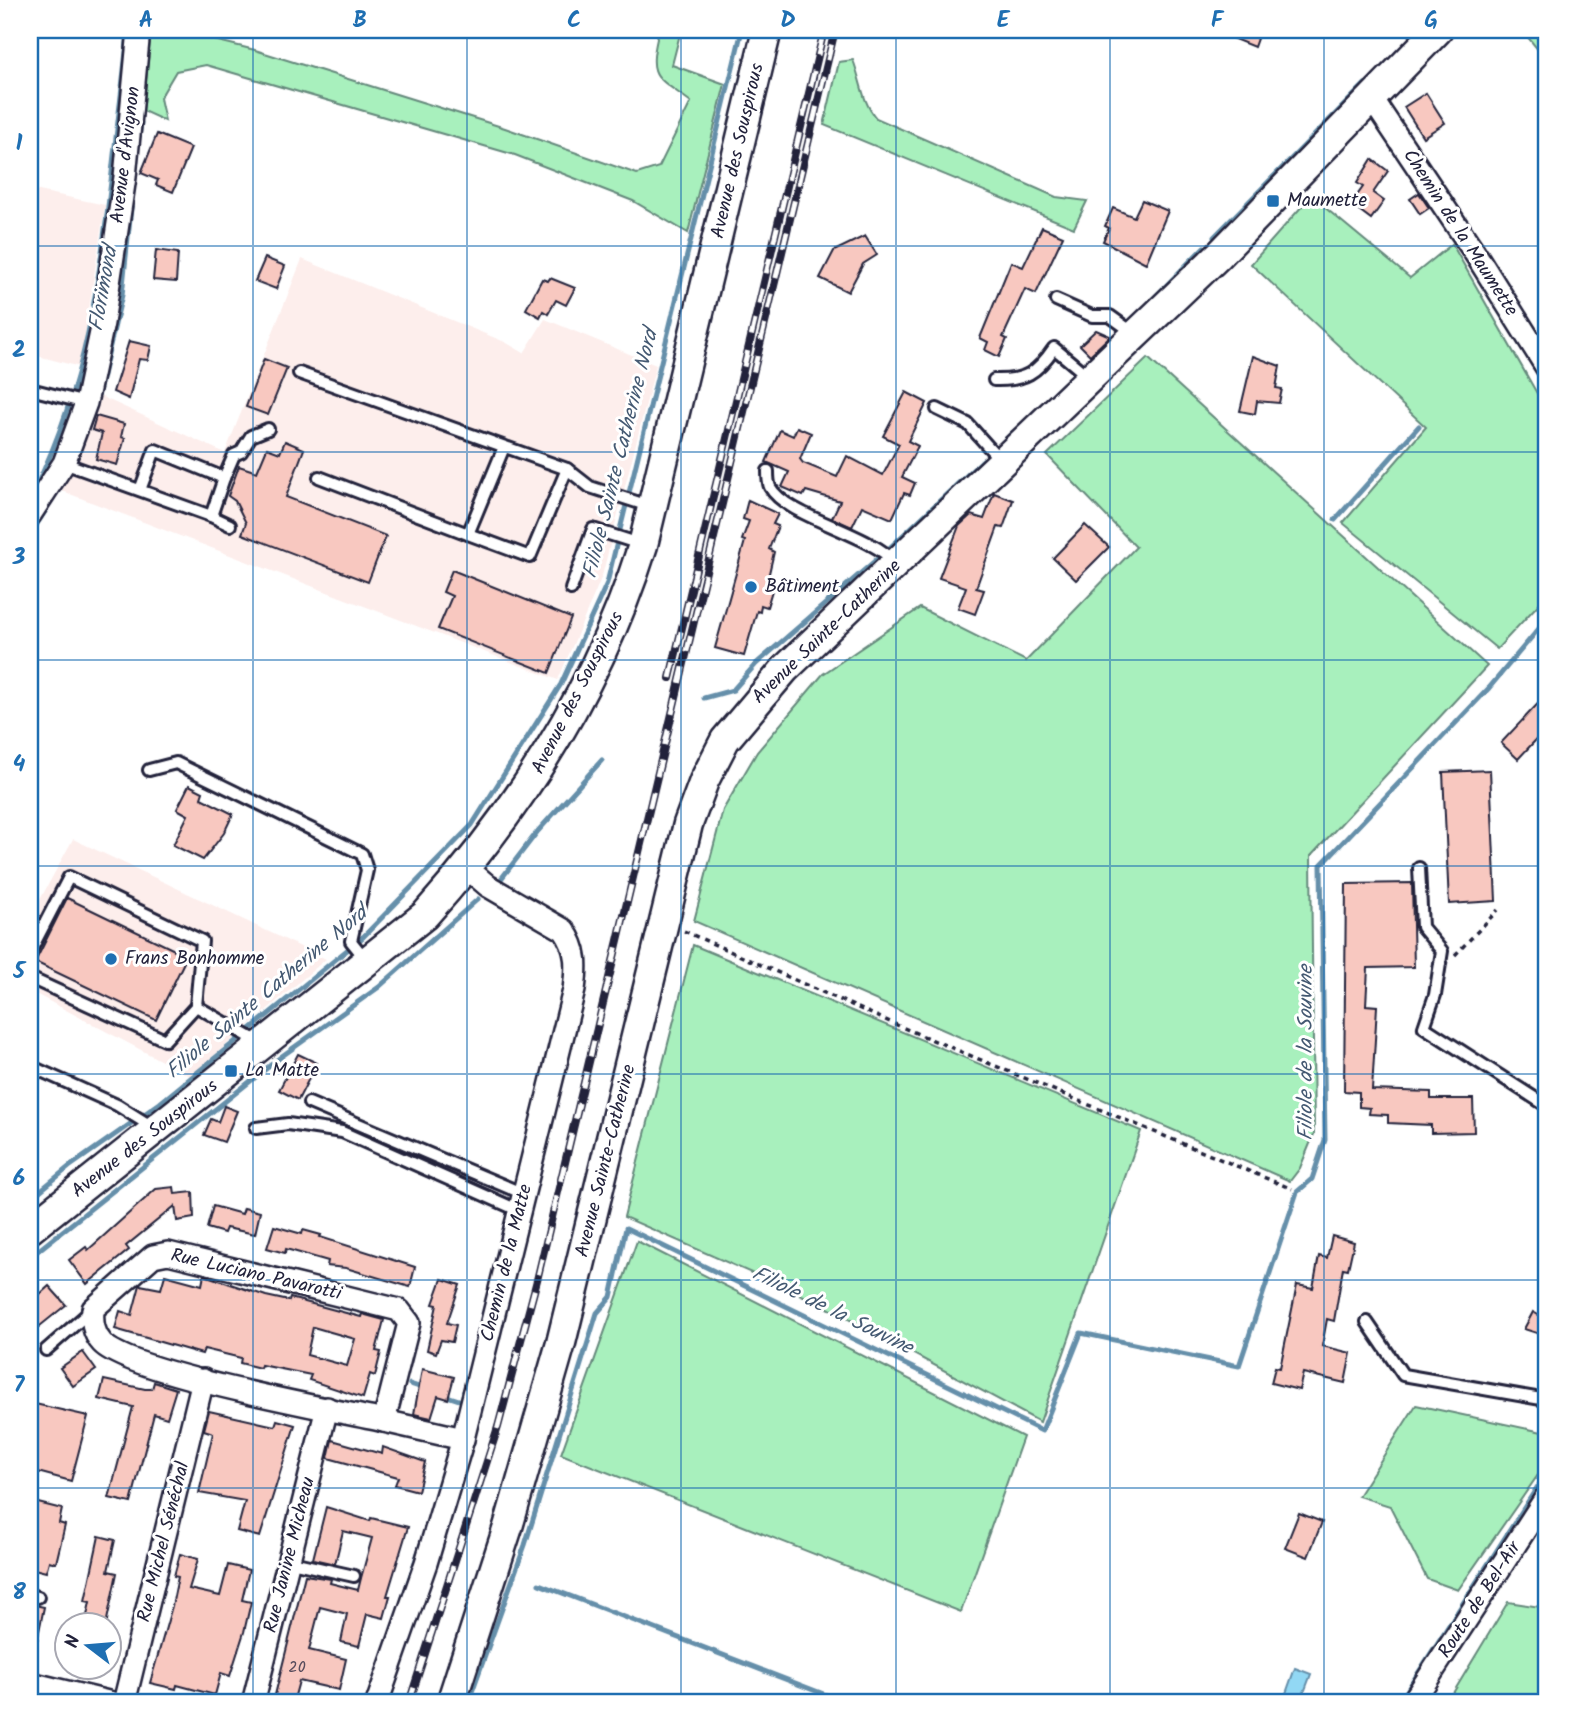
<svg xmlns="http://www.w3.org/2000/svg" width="1577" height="1733" font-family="Kalam,sans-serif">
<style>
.built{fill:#fdeeec}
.green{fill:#a8f0bd;stroke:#65897c;stroke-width:2}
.water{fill:#92d8f4;stroke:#658faa;stroke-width:2}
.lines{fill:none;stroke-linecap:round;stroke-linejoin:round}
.stream{stroke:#658faa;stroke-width:5}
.building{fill:#f8c8c0;stroke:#22223b;stroke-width:2;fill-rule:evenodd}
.lane-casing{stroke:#22223b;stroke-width:16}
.street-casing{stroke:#22223b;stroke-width:26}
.secondary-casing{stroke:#22223b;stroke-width:33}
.path{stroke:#22223b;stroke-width:3.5;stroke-dasharray:5 5;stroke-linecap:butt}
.lane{stroke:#fff;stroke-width:10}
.street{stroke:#fff;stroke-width:21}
.secondary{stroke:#fff;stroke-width:28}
.rail-casing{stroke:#22223b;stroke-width:8}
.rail{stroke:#fff;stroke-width:5;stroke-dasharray:16;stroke-linecap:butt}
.grid{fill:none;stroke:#1f6fb2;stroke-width:2;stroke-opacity:0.55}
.poi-dot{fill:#1f6fb2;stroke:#fff;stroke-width:2.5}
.labels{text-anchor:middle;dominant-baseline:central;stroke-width:6;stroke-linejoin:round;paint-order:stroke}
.number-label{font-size:16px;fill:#584c5c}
.street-label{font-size:19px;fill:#22223b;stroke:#fff}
.poi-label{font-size:19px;fill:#22223b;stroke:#fff;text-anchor:start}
.water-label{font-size:21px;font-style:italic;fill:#445972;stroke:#fff}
.neatline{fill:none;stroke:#1f6fb2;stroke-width:2.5}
.grid-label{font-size:23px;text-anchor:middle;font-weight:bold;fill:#1f6fb2}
</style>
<rect width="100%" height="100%" fill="#fff"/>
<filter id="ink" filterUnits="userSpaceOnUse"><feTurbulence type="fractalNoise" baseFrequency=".0143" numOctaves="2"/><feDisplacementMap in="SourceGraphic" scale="14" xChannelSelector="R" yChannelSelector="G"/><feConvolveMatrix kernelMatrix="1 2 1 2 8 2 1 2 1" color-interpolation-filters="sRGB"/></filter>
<g filter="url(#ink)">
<!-- built -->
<g class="built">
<polygon points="30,189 105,205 80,367 30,354"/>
<polygon points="302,259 505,342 524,353 545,319 656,365 602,576 558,680 62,491 100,396 225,453"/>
<polygon points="73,839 326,959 190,1076 30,991 30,918"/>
</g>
<!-- green -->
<g class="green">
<path d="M151 30H173L255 50 505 128 637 174 659 167 691 102C655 75 647 79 659 30H681L672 65 725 84 688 233 633 201 515 155 206 65 176 71 160 98 165 121 143 111Z"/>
<polygon points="1522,30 1547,30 1547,61"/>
<path d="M853 60C861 80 862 102 876 118L1056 197 1087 201 1074 228 824 125 839 62Z"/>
<polygon points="1311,196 1410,278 1452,244 1547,411 1547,595 1497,649 1343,523 1426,427 1251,264"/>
<polygon points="1148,358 1487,666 1311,856 1314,1134 1300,1168 1290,1181 694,921 723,810 757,752 823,674 920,608 1026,661 1136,547 1047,455"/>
<polygon points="693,945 1141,1131 1040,1422 815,1301 624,1217"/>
<polygon points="637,1241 1023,1437 961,1612 561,1454"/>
<polygon points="1416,1405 1547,1433 1547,1462 1458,1590 1427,1579 1390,1506 1358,1496"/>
<polygon points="1508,1602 1547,1608 1547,1699 1545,1703 1447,1703"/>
</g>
<!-- water -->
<polygon class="water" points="1295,1668 1311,1674 1300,1703 1284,1699"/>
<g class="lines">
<!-- stream -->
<g class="stream">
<polyline points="139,137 141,123"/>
<polyline points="1214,237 1365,84"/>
<polyline points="1150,302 1204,247"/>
<polyline points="98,396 122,295 133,189"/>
<polyline points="1003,442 1012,433"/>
<path d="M36 487C86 383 99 286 112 173 117 125 124 78 128 30"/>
<polyline points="1335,520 1419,426"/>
<polyline points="30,535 46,510"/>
<polyline points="704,698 733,690 756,664 883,554 983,460"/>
<polyline points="501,879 538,831 602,760"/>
<polyline points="30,1199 69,1167 160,1103 363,937 472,825 561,684 607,583 742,30"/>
<polyline points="30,1257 282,1056 379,987 478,899"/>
<polyline points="410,1384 425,1389"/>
<polyline points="444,1395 462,1401 464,1391"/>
<polyline points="539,1584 847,1703"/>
<polyline points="402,1601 421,1544"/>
<polyline points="468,1703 525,1545 597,1313 611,1297 626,1228 1042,1431 1081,1333 1239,1366 1297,1192 1312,1179 1325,1140 1321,865 1489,688 1547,619"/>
<polyline points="1399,1703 1547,1472"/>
</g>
</g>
<!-- building -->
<g class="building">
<polygon points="1212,30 1260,30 1254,47"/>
<polygon points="1426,93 1445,123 1423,137 1404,107"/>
<polygon points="157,134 191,148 173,192 156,185 158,180 141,173"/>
<polygon points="1372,159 1388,171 1373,193 1384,201 1371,219 1351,204 1363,187 1357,183"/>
<polygon points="1419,193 1429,208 1420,214 1410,199"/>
<polygon points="1142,200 1168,211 1146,263 1103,241 1109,228 1105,226 1113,208 1134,217"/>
<polygon points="1042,227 1063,236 1036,294 1025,289 1003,337 1007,339 999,357 985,350 988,342 980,338 1011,262 1023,267"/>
<polygon points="865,236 877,255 863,264 848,292 820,278 834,251"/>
<polygon points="156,250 178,253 176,282 153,280"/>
<polygon points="265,258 285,266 276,289 255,281"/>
<polygon points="550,278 575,288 566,305 556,300 548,314 543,311 540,317 526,309 542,279 548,281"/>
<polygon points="1096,330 1110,336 1090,355 1080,345"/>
<polygon points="129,341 151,346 148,360 139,359 129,399 113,392"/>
<polygon points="1253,356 1280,366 1276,388 1282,389 1279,403 1257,401 1255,414 1240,411"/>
<polygon points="264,359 287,368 268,415 246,407"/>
<polygon points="906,392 927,403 908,441 918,446 902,477 915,483 910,495 904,493 892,519 862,506 852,527 832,518 840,501 806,491 803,496 782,487 789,472 766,462 780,430 793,436 797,427 811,433 800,459 803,463 837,477 847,456 883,475 899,444 883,436"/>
<polygon points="96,416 124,424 121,437 125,438 117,465 96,459 102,433 92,430"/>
<polygon points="285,441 304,449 286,497 386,536 368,582 242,534 246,523 235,501 228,496 239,466 257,472 267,448 280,453"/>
<polygon points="994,493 1013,500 1003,528 998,527 976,588 984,590 975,614 958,608 966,587 939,578 959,526 971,515 984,519"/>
<polygon points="748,500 778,514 773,524 778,526 769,549 774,552 766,586 773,587 767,607 761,605 760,612 757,611 744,656 715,648 745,541 742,540 749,521 743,519"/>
<polygon points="1085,525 1109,547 1076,580 1053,558"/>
<polygon points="452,570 571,618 549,673 438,629 452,596 443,592"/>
<polygon points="1547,694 1547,728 1518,759 1501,743"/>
<polygon points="1490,770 1496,901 1449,904 1443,772"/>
<polygon points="189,785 203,792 201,798 233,814 224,833 203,860 173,845 188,815 177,809"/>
<polygon points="1412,883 1414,967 1368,968 1366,1005 1377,1006 1372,1090 1431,1092 1431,1099 1473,1099 1474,1132 1431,1133 1431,1125 1388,1123 1388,1115 1369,1114 1370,1108 1359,1107 1359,1092 1344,1091 1346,884"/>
<polygon points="67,898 187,956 156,1020 35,962"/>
<polygon points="298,1054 317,1063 298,1100 279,1090"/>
<polygon points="224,1106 237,1111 224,1142 204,1135 211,1119 218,1122"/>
<polygon points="174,1187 175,1194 193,1192 194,1218 177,1221 175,1206 126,1246 129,1250 87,1284 69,1260 86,1247 88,1250 156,1189"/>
<polygon points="213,1206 242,1214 244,1208 260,1212 255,1234 226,1228 224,1233 207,1228"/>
<polygon points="274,1226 302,1234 303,1230 321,1235 320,1237 415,1267 410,1287 346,1268 327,1266 328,1261 286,1249 285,1253 267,1248"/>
<polygon points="1332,1236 1354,1242 1348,1269 1343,1268 1334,1321 1327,1319 1322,1346 1351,1353 1345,1383 1303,1373 1299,1390 1271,1383 1275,1367 1280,1368 1297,1285 1313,1288 1319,1256 1327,1258"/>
<path d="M165 1275 202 1285 204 1275 266 1296 289 1301 290 1298 361 1317 362 1314 384 1320 376 1351 381 1352 375 1376 370 1374 363 1398 309 1380 311 1375 261 1365 260 1368 240 1363 241 1358 204 1349 202 1354 115 1329 120 1311 132 1315 140 1285 161 1289ZM313 1327 355 1339 347 1366 307 1355Z"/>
<polygon points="442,1279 460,1285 447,1323 456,1325 452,1342 441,1340 436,1353 427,1350 437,1305 433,1304"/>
<polygon points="49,1286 66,1305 30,1334 30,1303"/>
<polygon points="1533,1312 1547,1320 1540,1334 1524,1329"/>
<polygon points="83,1352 96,1370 73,1386 60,1368"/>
<polygon points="422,1369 454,1377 448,1399 438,1396 431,1418 414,1414"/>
<polygon points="104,1380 145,1389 152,1389 154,1382 176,1389 167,1418 154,1414 131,1503 109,1498 133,1407 99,1399"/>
<polygon points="35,1404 88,1416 71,1481 30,1470 30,1426"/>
<polygon points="209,1411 275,1426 277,1420 295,1425 260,1537 237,1531 245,1501 199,1493 213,1433 204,1430"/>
<polygon points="332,1440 382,1454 383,1447 425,1462 418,1491 395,1485 398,1477 328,1458"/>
<polygon points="30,1501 62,1509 59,1523 65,1525 56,1563 49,1561 46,1572 30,1568"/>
<polygon points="326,1507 370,1521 371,1518 408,1527 387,1596 390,1596 384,1618 367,1614 359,1646 341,1642 347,1614 320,1607 309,1650 346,1659 339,1690 299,1681 293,1703 273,1703 305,1575 331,1579 330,1583 358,1590 361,1578 372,1538 343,1531 335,1564 313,1559"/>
<polygon points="1299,1513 1322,1522 1308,1557 1285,1548"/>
<polygon points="99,1536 115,1540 108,1571 117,1573 106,1625 85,1625 90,1602 85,1601"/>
<polygon points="180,1554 198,1559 189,1589 220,1596 228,1565 249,1570 242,1600 251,1602 244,1632 230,1676 221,1673 215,1695 177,1685 176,1689 150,1683 172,1606 178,1577 174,1576"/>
<polygon points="30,1604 44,1607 36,1646 30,1646"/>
</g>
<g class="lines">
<defs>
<g id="lane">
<polyline points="1056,300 1092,316 1110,316 1135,334"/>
<polyline points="299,373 567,469 590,487 652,507"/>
<path d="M994 380C1025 381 1037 373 1054 348L1090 378"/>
<polyline points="30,389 86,403"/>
<polyline points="937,409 968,424 1002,462"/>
<polyline points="64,463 211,516 224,478 155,450 140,490"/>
<path d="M768 471C768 476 768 482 770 487 786 517 868 532 896 563"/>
<polyline points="319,477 468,534 504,447"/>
<polyline points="224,478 234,455 241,452 251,436 268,429"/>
<polyline points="211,516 230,525"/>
<polyline points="468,534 530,557 567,469"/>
<polyline points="571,589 593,529 640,544"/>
<polyline points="149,770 176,763 362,854 367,870 351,941 367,961"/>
<polyline points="1419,868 1422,927 1442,951 1435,995 1424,1027 1547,1106"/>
<polyline points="30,952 69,877 202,941 196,1006"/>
<polyline points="30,978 165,1040 196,1006 262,1044"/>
<polyline points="30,1066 117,1105 154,1128"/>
<polyline points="309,1103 524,1194"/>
<polyline points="256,1128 288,1124 342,1132 520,1211"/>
<polyline points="1367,1322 1403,1375 1547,1400"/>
<polyline points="46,1350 93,1309"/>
<polyline points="287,1561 354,1576"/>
<polyline points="30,1595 38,1597"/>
</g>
<g id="street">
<polyline points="1372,99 1473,250 1547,368"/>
<polyline points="30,515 64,463 86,403 103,323 125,177 139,30"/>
<path d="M168 1253 399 1310 409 1323 384 1421C334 1410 130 1373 102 1343 93 1333 92 1322 93 1309L153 1256Z"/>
<polyline points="384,1421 463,1439"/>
<polyline points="30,1683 112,1703"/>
<polyline points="124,1703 203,1380"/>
<polyline points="253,1703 327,1408"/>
<path d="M377 1703 426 1563 463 1439 574 990C577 966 578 950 564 930L488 886 467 868"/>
<polyline points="1412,1703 1547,1496"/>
</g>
<g id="secondary">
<path d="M30 1229 425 915C523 806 599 685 643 545L767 30"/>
<polyline points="451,1703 508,1527 561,1343 688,824 704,781 725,740 785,669 1219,255 1438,30"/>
</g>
</defs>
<!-- lane casing -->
<use href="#lane" class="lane-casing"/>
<!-- street casing -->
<use href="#street" class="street-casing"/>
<!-- secondary casing -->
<use href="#secondary" class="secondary-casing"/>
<!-- path -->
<g class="path">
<polyline points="684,931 899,1026 1292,1189"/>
<polyline points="1455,955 1498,910"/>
</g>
<!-- lane -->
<use href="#lane" class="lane"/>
<!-- street -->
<use href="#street" class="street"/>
<!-- secondary -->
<use href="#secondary" class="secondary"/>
<defs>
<g id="rail">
<polyline points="670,678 824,30"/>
<polyline points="409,1703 498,1427 537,1280 835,30"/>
</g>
</defs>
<!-- rail casing -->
<use href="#rail" class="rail-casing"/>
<!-- rail -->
<use href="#rail" class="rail"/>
</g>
</g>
<!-- grid -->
<path class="grid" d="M253 30V1703M467 30V1703M681 30V1703M896 30V1703M1110 30V1703M1324 30V1703M30 246H1547M30 452H1547M30 660H1547M30 866H1547M30 1074H1547M30 1280H1547M30 1488H1547"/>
<!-- markers -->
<g class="poi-dot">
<rect x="1266" y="194" width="14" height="14" rx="3.5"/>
<circle cx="751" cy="587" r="7"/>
<circle cx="111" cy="959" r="7"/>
<rect x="224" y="1064" width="14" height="14" rx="3.5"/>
</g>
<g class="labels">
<!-- number labels -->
<g class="number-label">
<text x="297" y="1667">20</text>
</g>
<!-- street labels -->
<g class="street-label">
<text transform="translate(738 151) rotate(-77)">Avenue des Souspirous</text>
<text transform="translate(126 155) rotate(-83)">Avenue d'Avignon</text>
<text transform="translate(1460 233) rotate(57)">Chemin de la Maumette</text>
<text transform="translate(827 632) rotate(-44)">Avenue Sainte-Catherine</text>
<text transform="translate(578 693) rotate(-63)">Avenue des Souspirous</text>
<text transform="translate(145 1139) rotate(-38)">Avenue des Souspirous</text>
<text transform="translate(606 1161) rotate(-76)">Avenue Sainte-Catherine</text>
<text transform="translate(507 1263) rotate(-76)">Chemin de la Matte</text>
<text transform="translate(256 1275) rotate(13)">Rue Luciano Pavarotti</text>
<text transform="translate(164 1542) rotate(-76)">Rue Michel Sénéchal</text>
<text transform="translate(290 1555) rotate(-76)">Rue Janine Micheau</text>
<text transform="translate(1480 1600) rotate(-57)">Route de Bel-Air</text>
</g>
<!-- poi labels -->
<g class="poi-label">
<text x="1287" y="201">Maumette</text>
<text x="765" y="587">Bâtiment</text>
<text x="125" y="959">Frans Bonhomme</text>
<text x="245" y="1071">La Matte</text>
</g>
<!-- water labels -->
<g class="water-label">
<text transform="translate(104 289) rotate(-80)">Florimond</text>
<text transform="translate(621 454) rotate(-76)">Filiole Sainte Catherine Nord</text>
<text transform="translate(267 993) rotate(-40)">Filiole Sainte Catherine Nord</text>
<text transform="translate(1306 1053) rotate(-90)">Filiole de la Souvine</text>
<text transform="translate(832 1311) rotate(26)">Filiole de la Souvine</text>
</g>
</g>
<!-- margin -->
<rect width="1577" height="1733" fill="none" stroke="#fff" stroke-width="77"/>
<!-- north arrow -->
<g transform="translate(88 1646) rotate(286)"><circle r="33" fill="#ffffff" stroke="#a7a7b1" stroke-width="2"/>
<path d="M0-5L12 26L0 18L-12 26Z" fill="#1f6fb2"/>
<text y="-10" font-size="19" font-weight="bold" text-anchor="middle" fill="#22223b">N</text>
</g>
<rect x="38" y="38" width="1500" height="1656" class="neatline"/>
<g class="grid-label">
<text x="146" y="27">A</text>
<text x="360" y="27">B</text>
<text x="574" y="27">C</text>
<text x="788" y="27">D</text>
<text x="1003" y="27">E</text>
<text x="1217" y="27">F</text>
<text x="1431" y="27">G</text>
<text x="19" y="150">1</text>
<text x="19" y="357">2</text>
<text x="19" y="564">3</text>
<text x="19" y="771">4</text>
<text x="19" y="978">5</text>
<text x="19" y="1185">6</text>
<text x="19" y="1392">7</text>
<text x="19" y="1599">8</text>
</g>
</svg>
